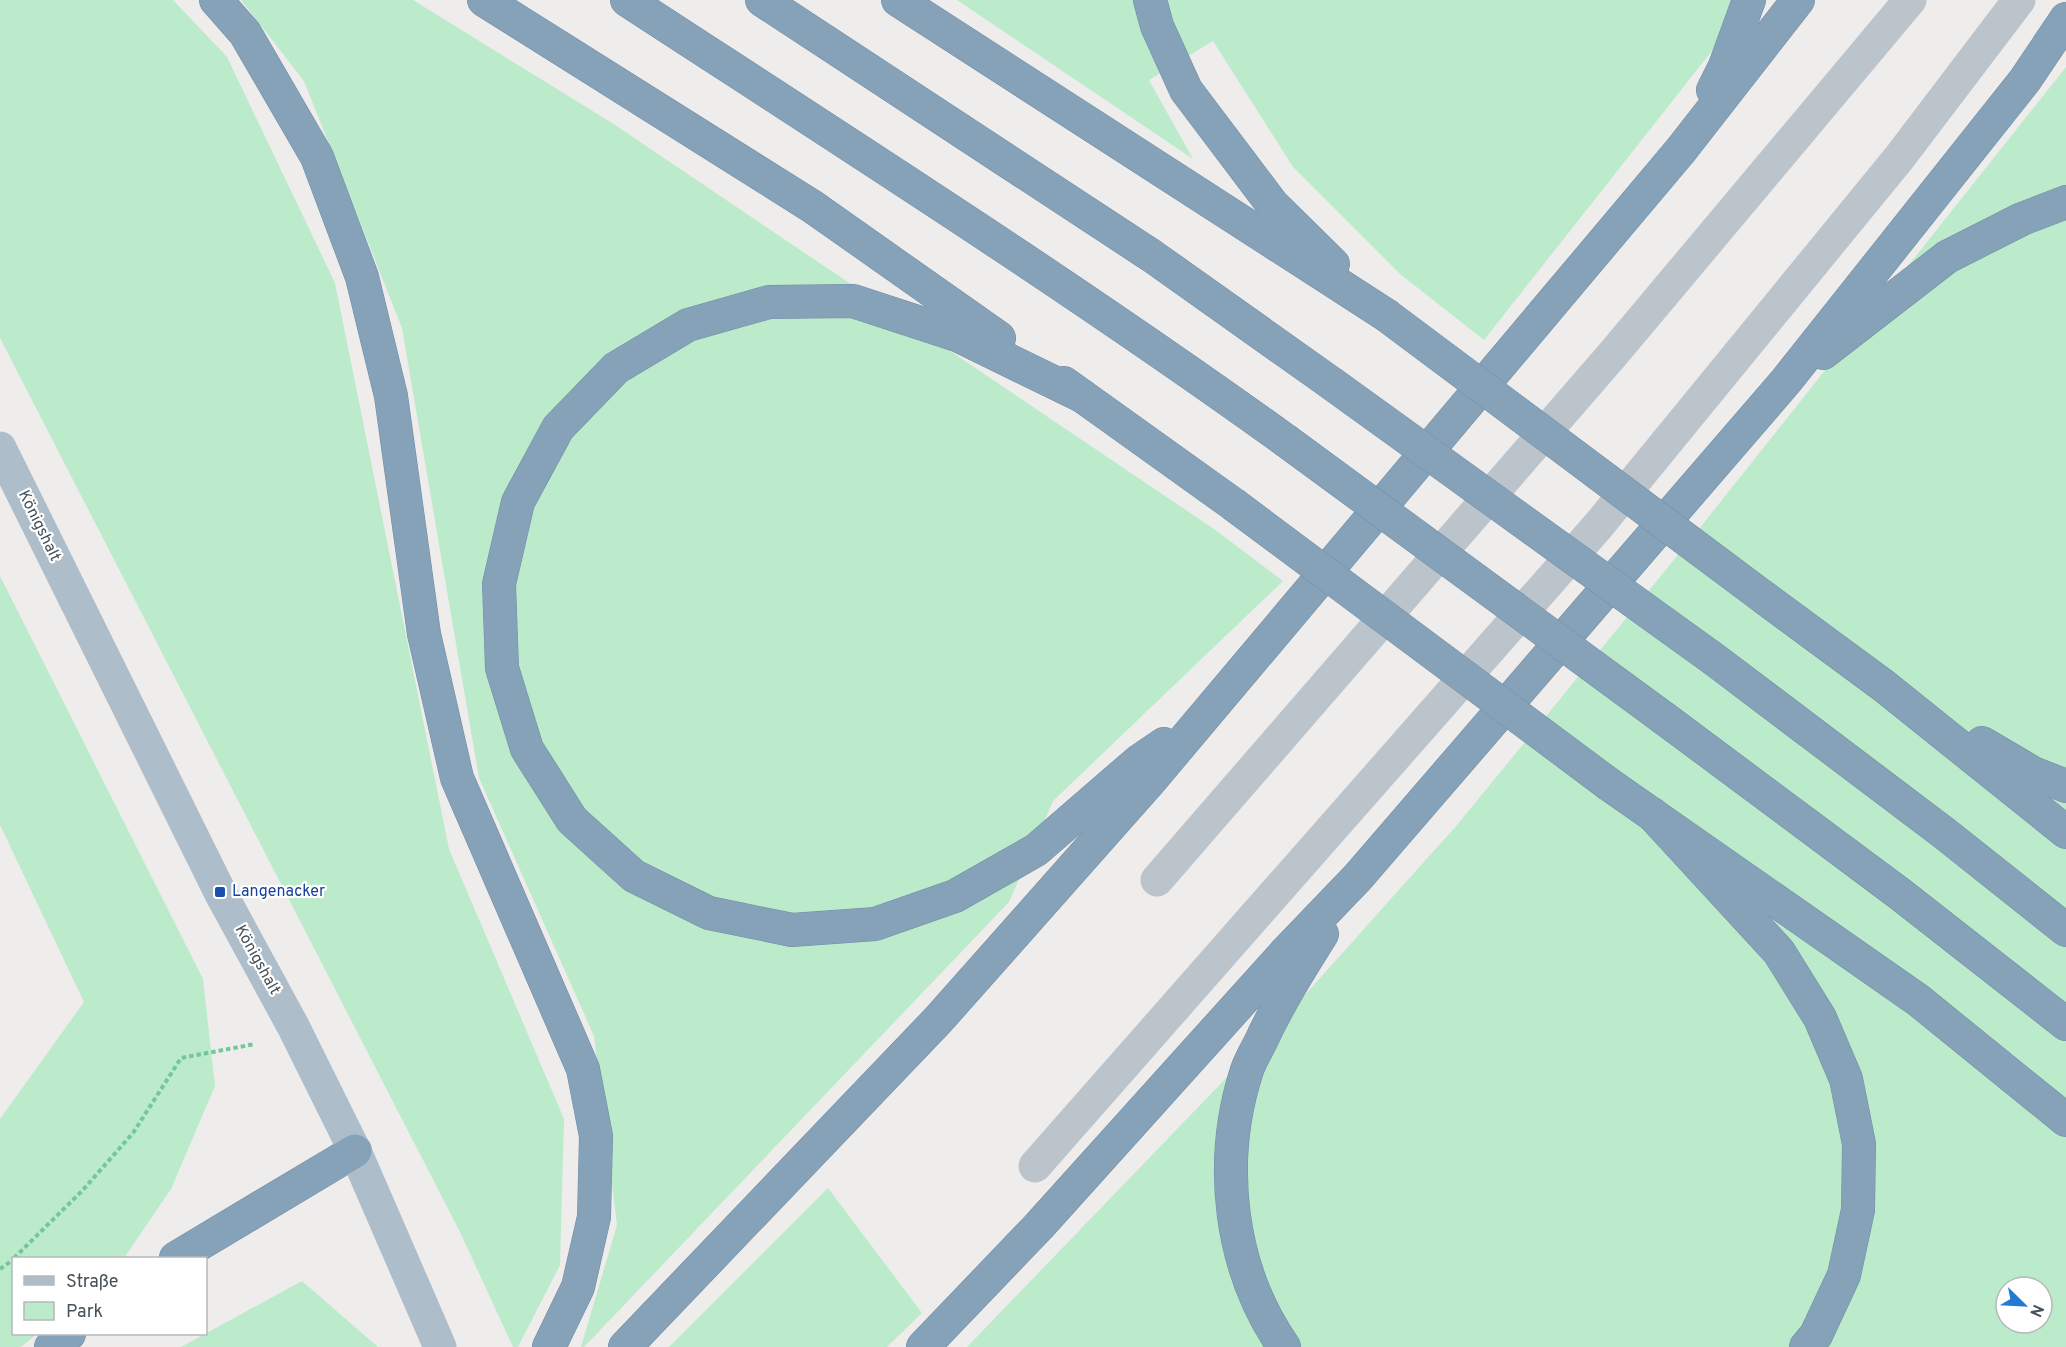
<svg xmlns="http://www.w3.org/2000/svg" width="2066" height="1347" font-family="Overpass,sans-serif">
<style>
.green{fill:#bbebcb;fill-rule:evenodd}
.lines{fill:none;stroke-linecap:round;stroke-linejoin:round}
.highway-casing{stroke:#718da5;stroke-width:34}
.path{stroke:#75c79a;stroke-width:4;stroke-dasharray:4.5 3;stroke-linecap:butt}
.minor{stroke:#bbc4cb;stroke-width:33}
.major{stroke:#adbdca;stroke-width:33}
.highway{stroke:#86a2b9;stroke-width:33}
.highway-bridge-casing{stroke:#718da5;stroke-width:34;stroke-linecap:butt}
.highway-bridge{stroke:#86a2b9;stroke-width:33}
.transit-dot{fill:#1a4fb4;stroke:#fff;stroke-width:2}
.labels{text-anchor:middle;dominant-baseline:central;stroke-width:4.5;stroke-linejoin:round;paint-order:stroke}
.street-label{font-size:16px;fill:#455058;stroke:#fff}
.transit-label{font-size:16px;fill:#164399;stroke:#fff;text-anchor:start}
</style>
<rect width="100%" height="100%" fill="#efecec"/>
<!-- green -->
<g class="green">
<polygon points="0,0 173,0 227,57 335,283 449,849 564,1119 560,1265 518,1347 513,1347 459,1230 0,338"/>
<polygon points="241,0 413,0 612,123 1214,529 1283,581 1053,801 1009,902 584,1347 581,1347 617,1225 594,1036 479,778 402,328 304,81"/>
<polygon points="957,0 1752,0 1484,340 1400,274 1293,167 1213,41 1149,80 1193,159"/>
<path d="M2066 67V1347H967L1286 1016 1457 825 1691 539ZM2006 1287H2042V1323H2006Z"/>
<polygon points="0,576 203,979 215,1086 171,1189 124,1258 14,1258 14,1334 37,1334 21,1347 0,1347 0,1119 84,1002 0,825"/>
<polygon points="828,1188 922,1313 887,1347 669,1347"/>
<polygon points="302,1281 378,1347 181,1347"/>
</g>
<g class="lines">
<defs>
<g id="highway">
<polyline points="216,0 245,33 317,157 362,277 391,396 424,634 457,778 583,1069 596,1136 594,1217 578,1287 549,1347"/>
<polyline points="484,0 813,207 999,338"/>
<path d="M627 0C848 144 1071 286 1285 440"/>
<polyline points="762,0 1152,256 1331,383"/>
<polyline points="898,0 1386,315"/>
<polyline points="1150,0 1157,26 1186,90 1272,204 1333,264"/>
<polyline points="1713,90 1725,66 1749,0"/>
<polyline points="1823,353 1947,257 2022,219 2066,202"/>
<polyline points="1064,383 1233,504"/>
<polyline points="1082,396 957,335 853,301 769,302 688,325 616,368 558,428 518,502 499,584 502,668 527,749 572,820 634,876 709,913 792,930 875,924 955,896 1036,850 1139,761 1164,744"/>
<polyline points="1766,599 1884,686 2066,832"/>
<polyline points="1715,660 1944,833 2066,930"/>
<polyline points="1665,719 1900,894 2066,1024"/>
<polyline points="1982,743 2033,773 2066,786"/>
<polyline points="1610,785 1918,1000 2066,1120"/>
<polyline points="1652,814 1779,952 1820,1018 1846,1079 1859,1144 1858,1210 1844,1275 1816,1335 1806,1347"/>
<polyline points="176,1258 355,1151"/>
<polyline points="51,1347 69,1334"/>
<polyline points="625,1347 938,1020 1149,782 1681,150 1798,0"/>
<polyline points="923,1347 1039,1226 1286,952 1358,877 1786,381 2025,80 2066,19"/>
<path d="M1284 1347C1229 1268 1217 1162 1247 1070 1250 1061 1256 1051 1261 1041 1278 1004 1300 969 1322 934"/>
</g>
</defs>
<!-- highway casing -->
<use href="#highway" class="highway-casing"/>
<!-- path -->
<g class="path">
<polyline points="14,1258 82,1191 133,1133 181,1058 255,1044"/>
<polyline points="0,1269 14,1259"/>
</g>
<!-- minor -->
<g class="minor">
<polyline points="1157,880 1613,354 1910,0"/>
<polyline points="1035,1166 1598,526 1899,158 2019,0"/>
</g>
<!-- major -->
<polyline class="major" points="0,448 220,892 293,1026 355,1151 440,1347"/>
<!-- highway -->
<use href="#highway" class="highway"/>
<defs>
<g id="highway-bridge">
<polyline points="1386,315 1766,599"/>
<polyline points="1331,383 1715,660"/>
<polyline points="1285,440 1665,719"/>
<polyline points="1233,504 1610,785"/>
</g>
</defs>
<!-- highway-bridge casing -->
<use href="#highway-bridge" class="highway-bridge-casing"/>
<!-- highway-bridge -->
<use href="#highway-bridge" class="highway-bridge"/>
</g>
<!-- markers -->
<rect class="transit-dot" x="214" y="886" width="12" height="12" rx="3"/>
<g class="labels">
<!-- street labels -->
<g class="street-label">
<text transform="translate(39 526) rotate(64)">Königshalt</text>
<text transform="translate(257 960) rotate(61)">Königshalt</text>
</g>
<!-- transit labels -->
<g class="transit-label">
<text x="232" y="892">Langenacker</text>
</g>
</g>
<!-- legend -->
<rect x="12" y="1257" width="195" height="78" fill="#ffffff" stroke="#b5b9bc" stroke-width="1.5"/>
<rect x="24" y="1276" width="30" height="9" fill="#adbdca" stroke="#b5b9bc" stroke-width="1.5"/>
<text x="66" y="1287" font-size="18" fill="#455058">Straße</text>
<rect x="24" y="1302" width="30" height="18" fill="#bbebcb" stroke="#b5b9bc" stroke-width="1.5"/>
<text x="66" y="1317" font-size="18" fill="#455058">Park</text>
<!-- north arrow -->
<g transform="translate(2024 1305) rotate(114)"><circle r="28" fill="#ffffff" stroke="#b5b9bc" stroke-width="1.5"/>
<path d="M0-4.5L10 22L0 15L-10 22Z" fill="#227ad3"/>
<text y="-9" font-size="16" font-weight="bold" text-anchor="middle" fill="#455058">N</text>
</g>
</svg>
